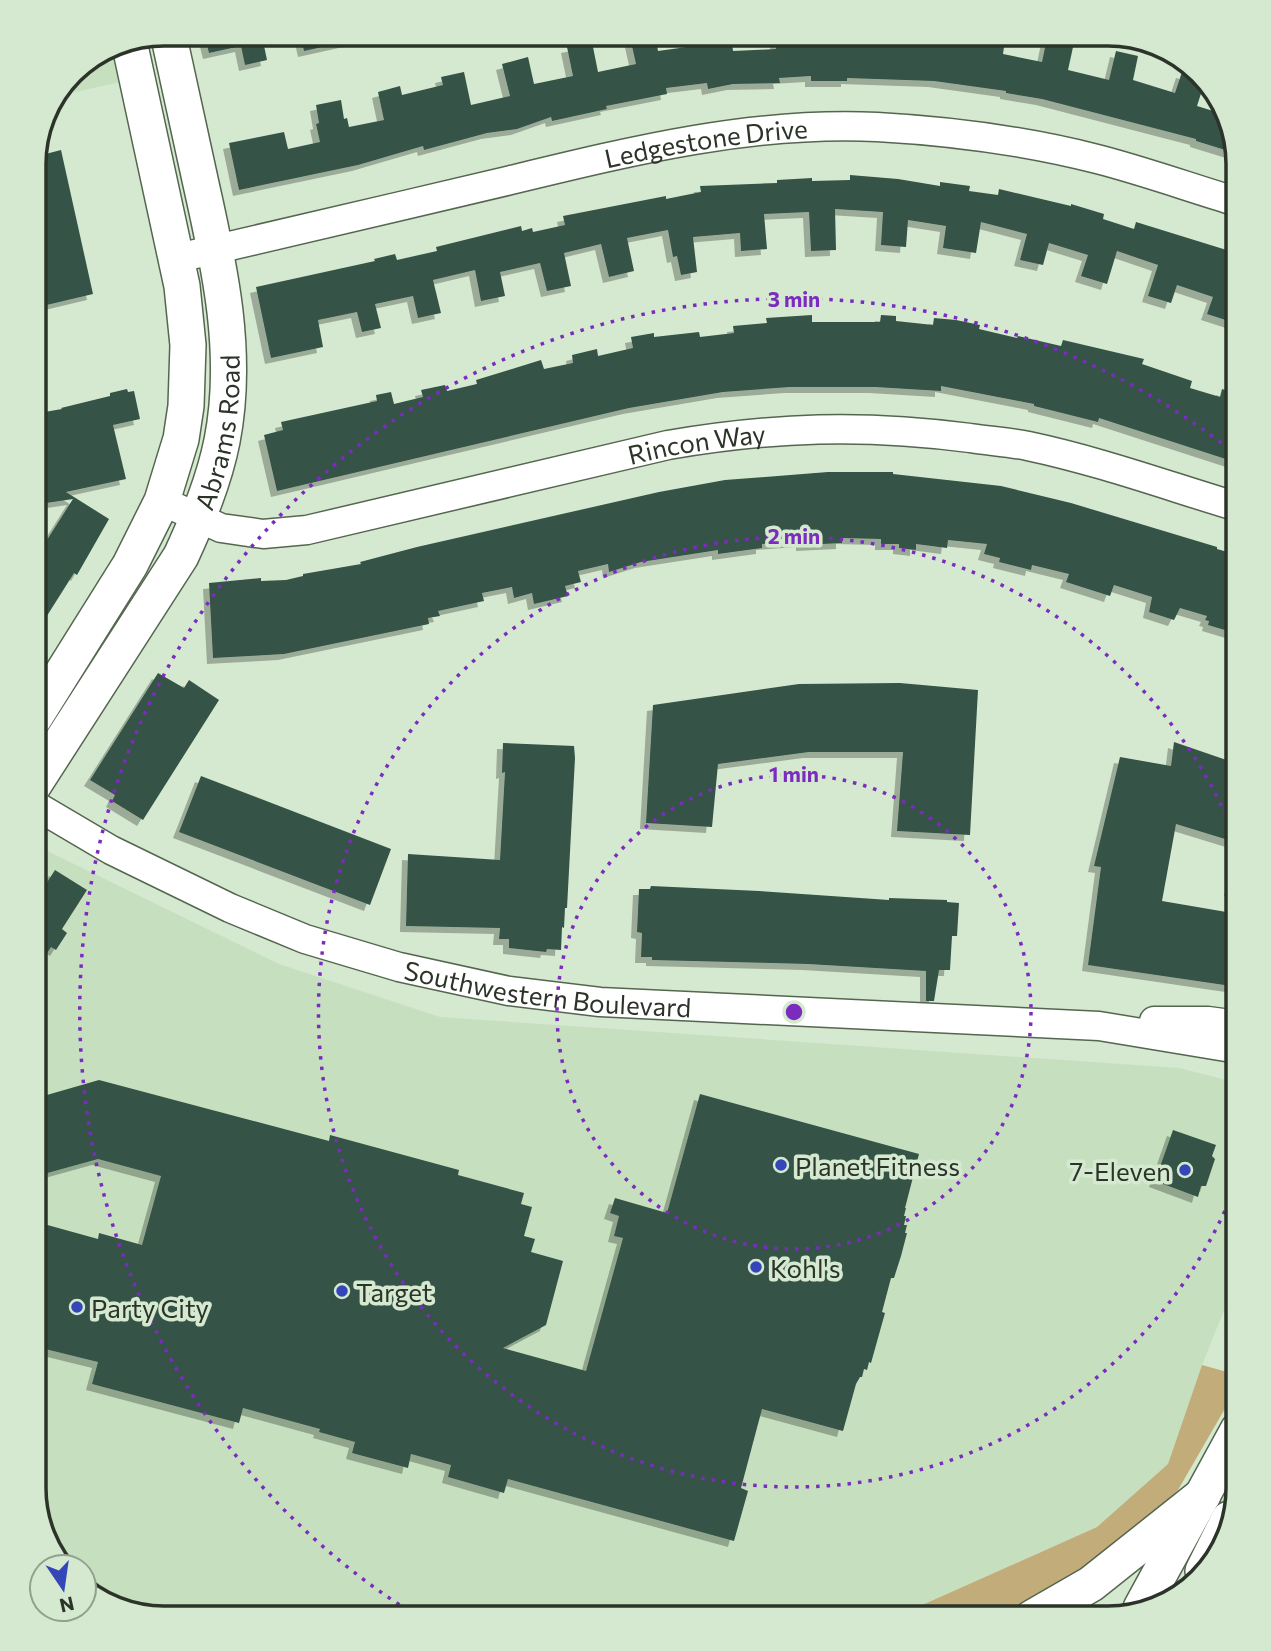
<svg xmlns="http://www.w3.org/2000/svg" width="1271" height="1651" font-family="Commissioner,sans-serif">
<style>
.built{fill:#c6e0bf}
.green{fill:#c2ac7a}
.water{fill:#59a09d}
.building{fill:#355346;filter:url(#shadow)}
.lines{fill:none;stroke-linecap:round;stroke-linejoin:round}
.minor-casing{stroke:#54664f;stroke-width:31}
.major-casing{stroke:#54664f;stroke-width:38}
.minor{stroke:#fff;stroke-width:28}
.major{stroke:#fff;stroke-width:35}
.ring{fill:none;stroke:#7b2cbf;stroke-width:3.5;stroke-dasharray:3.5 7}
.poi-dot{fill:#3446b8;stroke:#d4e9cf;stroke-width:2.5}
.labels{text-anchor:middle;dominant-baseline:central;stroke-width:7;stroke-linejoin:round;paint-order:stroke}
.street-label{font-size:26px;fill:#2c342a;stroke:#d4e9cf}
.poi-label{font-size:26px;fill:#2c342a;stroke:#d4e9cf;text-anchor:start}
.rim{fill:none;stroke:#2c342a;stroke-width:3.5}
.centre{fill:#7b2cbf;stroke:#d4e9cf;stroke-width:3.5}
.ring-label{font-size:21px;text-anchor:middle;font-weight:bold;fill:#7b2cbf;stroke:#d4e9cf;stroke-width:7;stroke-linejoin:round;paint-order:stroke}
</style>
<defs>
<filter id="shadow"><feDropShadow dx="-6" dy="6" stdDeviation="0" flood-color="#0004"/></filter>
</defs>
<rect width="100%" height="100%" fill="#d4e9cf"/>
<!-- built -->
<g class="built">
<polygon points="113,52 120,82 53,97 77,66"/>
<polygon points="33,844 279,964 440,1017 1179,1068 1238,1083 1238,1276 1202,1365 1168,1464 1097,1527 893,1618 173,1618 84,1580 84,1567 63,1567 55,1560 33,1488"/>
</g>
<!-- green -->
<polygon class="green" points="1202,1365 1231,1373 1238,1379 1238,1386 1178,1490 1118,1551 1019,1618 893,1618 1097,1527 1168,1464"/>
<!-- water -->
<polygon class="water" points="1234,858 1238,859 1238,900 1224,896"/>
<!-- building -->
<g class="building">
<polygon points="204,33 268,33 269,40 263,41 267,60 245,65 241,46 209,53"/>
<polygon points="300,33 353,33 354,40 304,51"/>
<polygon points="647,33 655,33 658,51 708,44 706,33 731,33 733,51 776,49 776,33 800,33 800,47 844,47 844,33 912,38 912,33 1006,33 1003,54 1042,62 1048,33 1075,38 1068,70 1109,80 1116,51 1138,56 1133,80 1175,93 1182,72 1201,77 1205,81 1197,106 1223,114 1235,153 1196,141 1196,139 1042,99 1006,93 1006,91 934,81 847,78 847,81 811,81 811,76 779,78 780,83 733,84 708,89 707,83 666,88 667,94 606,106 607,109 552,121 551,117 517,129 487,133 424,150 423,146 358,165 239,190 229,143 284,132 288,149 320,142 316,124 319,123 316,105 341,100 344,119 347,118 349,127 384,120 378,92 400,86 402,95 443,85 441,77 464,72 471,105 510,96 502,64 528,57 534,84 573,76 567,47 592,42 598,72 636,64 630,37"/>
<polygon points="61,150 93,294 34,308 34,157"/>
<polygon points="850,175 898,179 940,186 940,182 970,186 969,191 998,195 999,189 1071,206 1071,204 1104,214 1103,219 1134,229 1136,222 1233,252 1238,255 1238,324 1207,314 1213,297 1177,285 1171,303 1148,296 1158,265 1117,251 1107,284 1081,276 1088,255 1049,243 1043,265 1020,260 1027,234 981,222 976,253 943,248 946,226 908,220 906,247 881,245 883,212 835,209 836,250 811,251 809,212 764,214 767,249 741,251 740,233 693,237 697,272 681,275 677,256 673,257 668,230 627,238 634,271 609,277 601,244 564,253 571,286 547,291 540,263 500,272 505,296 481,301 475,270 433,280 441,313 418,318 413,296 375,304 381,328 362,332 357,312 318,320 323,347 271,358 256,287 375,261 374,259 395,254 397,260 437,251 436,247 521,226 522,231 532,228 533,232 565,225 563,216 666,196 666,199 701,192 700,186 777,183 777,180 812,178 812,181 850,180"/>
<polygon points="812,315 812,322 880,322 881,315 896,316 896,321 933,325 934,318 956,320 980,325 979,329 1017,338 1018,336 1061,346 1063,340 1144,359 1142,364 1192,381 1190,388 1220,397 1222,389 1238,394 1238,463 1099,418 1098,422 1034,406 1034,404 941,386 941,391 875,387 790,387 723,392 629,408 277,491 264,435 283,430 281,422 377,401 376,395 391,392 394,404 423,397 421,390 445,385 447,391 477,384 476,380 541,360 544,369 573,363 572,355 597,349 598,356 633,348 631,337 654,333 654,337 699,332 700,337 734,333 733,326 767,323 766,318"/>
<polygon points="127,389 128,392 134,391 140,419 113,425 126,479 66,492 109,519 77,575 74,573 33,638 33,562 73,499 33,505 33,414 62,409 61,408 110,396 110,393"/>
<polygon points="828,472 893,472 893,474 1001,486 1071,503 1217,547 1217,549 1238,555 1238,634 1208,625 1209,621 1205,620 1207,616 1180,608 1174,620 1149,612 1152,597 1114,585 1110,596 1066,582 1069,574 1032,565 1031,570 999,562 1000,558 984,554 987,544 948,540 947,548 916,544 916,550 899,548 899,544 881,544 881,539 842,538 842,543 802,545 802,541 762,544 762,548 718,554 718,550 641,562 609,572 608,564 578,571 581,582 565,586 568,596 534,604 532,593 514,598 512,587 482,593 484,601 438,611 440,616 428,618 429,624 284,654 213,658 209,583 261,578 261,581 286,580 303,576 303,574 361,564 360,562 417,547 659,492 725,480"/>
<polygon points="158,673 184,688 189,680 219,700 143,820 112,801 115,795 90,780"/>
<polygon points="900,683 978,690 970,835 897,831 903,752 809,752 718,764 712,827 646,823 653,705 799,684"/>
<polygon points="1174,742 1238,764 1238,843 1176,824 1162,901 1238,914 1238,987 1088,965 1101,867 1094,866 1120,757 1171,766"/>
<polygon points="503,743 574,746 575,758 567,908 565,908 564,928 562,927 561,950 547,949 546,952 509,948 509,939 499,939 500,928 406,926 408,854 500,860 505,772 502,773"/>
<polygon points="201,776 391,849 370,905 179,832"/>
<polygon points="55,870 87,890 62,929 67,933 56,950 51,947 33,975 33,904"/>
<polygon points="651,886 759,891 889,900 889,898 947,900 947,902 959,903 957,936 952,936 950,970 939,970 934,1001 926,1001 926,971 808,964 652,960 652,957 641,957 642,933 637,932 639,889 650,889"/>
<polygon points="99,1080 329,1141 330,1135 459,1170 458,1175 524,1193 521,1204 532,1207 524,1236 535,1239 531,1252 563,1261 546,1325 503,1348 586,1371 623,1238 614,1236 619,1216 610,1213 615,1198 667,1213 700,1094 919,1154 905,1208 906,1208 904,1216 906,1216 904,1225 907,1225 905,1233 907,1233 901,1256 894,1278 891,1278 882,1312 885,1313 871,1363 869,1362 867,1370 864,1369 862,1377 860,1377 856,1384 843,1431 762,1409 741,1488 748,1491 734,1541 508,1479 504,1493 448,1477 451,1465 411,1454 408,1468 352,1453 355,1442 319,1432 320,1429 243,1408 239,1423 92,1384 98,1362 33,1346 33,1221 98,1239 99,1233 142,1245 161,1176 98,1159 33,1177 33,1099"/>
<polygon points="1173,1130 1216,1145 1212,1156 1215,1159 1206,1186 1201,1186 1198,1197 1155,1181"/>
</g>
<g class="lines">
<defs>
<g id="minor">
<path id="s1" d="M178 258C289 233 400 206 511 180 631 151 752 121 877 127 950 131 1026 141 1097 159 1144 171 1191 188 1238 202"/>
<path id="s2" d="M162 501 221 528 263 534 307 530 668 445C773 427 863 424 970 438 989 441 1009 442 1028 446 1099 461 1168 486 1238 507"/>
<path id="s3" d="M33 804 111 850 230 908 305 939 399 967 509 991 600 1002 1099 1026 1238 1049"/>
<polyline points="1154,1021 1208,1021 1238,1025"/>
</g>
<g id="major">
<polyline points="33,720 130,565 162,501 181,439 186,406 188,345 182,286 130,46"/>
<path id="s4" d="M33 786 181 556C198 519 214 481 222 441 239 355 220 268 201 184 190 133 179 83 168 33"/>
<polyline points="1203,1571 1229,1519"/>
<polyline points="1141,1608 1238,1430"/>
<polyline points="1032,1618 1091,1584 1203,1495"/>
</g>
</defs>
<!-- minor casing -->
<use href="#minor" class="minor-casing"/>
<!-- major casing -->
<use href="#major" class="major-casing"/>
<!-- minor -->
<use href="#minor" class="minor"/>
<!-- major -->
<use href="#major" class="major"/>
</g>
<!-- distance rings -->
<g class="ring">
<circle cx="794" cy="1012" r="237"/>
<path d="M1237 1182A475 475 0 1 1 1237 842"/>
<path d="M417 1616A712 712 0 1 1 1237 455"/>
</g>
<!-- markers -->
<g class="poi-dot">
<circle cx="781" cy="1165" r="7"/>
<circle cx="1185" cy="1170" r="7"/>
<circle cx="756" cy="1267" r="7"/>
<circle cx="342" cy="1291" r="7"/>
<circle cx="77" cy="1307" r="7"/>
</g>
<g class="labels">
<!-- street labels -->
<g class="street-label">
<text stroke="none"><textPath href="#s1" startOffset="541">Ledgestone Drive</textPath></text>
<text stroke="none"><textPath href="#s4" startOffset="404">Abrams Road</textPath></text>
<text stroke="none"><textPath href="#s2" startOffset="551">Rincon Way</textPath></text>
<text stroke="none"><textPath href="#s3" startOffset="553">Southwestern Boulevard</textPath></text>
</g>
<!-- poi labels -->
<g class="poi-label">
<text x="795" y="1165">Planet Fitness</text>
<text x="1171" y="1170" text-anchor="end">7-Eleven</text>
<text x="770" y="1267">Kohl's</text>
<text x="356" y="1291">Target</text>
<text x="91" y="1307">Party City</text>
</g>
</g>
<!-- crop -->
<path d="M0 0H1271V1651H0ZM164 46H1108A118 118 0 0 1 1226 164V1488A118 118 0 0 1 1108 1606H164A118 118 0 0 1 46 1488V164A118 118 0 0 1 164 46Z" fill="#d4e9cf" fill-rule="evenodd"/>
<path class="rim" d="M164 46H1108A118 118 0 0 1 1226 164V1488A118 118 0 0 1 1108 1606H164A118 118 0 0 1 46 1488V164A118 118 0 0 1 164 46Z"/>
<circle cx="794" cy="1012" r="10" class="centre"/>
<g class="ring-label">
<text x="794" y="307">3 min</text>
<text x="794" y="544">2 min</text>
<text x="794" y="782">1 min</text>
</g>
<!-- north arrow -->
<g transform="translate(63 1588) rotate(167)"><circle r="33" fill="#d4e9cf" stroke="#91a18d" stroke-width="2"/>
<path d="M0-5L12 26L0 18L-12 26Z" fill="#3446b8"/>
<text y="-10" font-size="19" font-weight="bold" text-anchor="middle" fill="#2c342a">N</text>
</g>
</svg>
